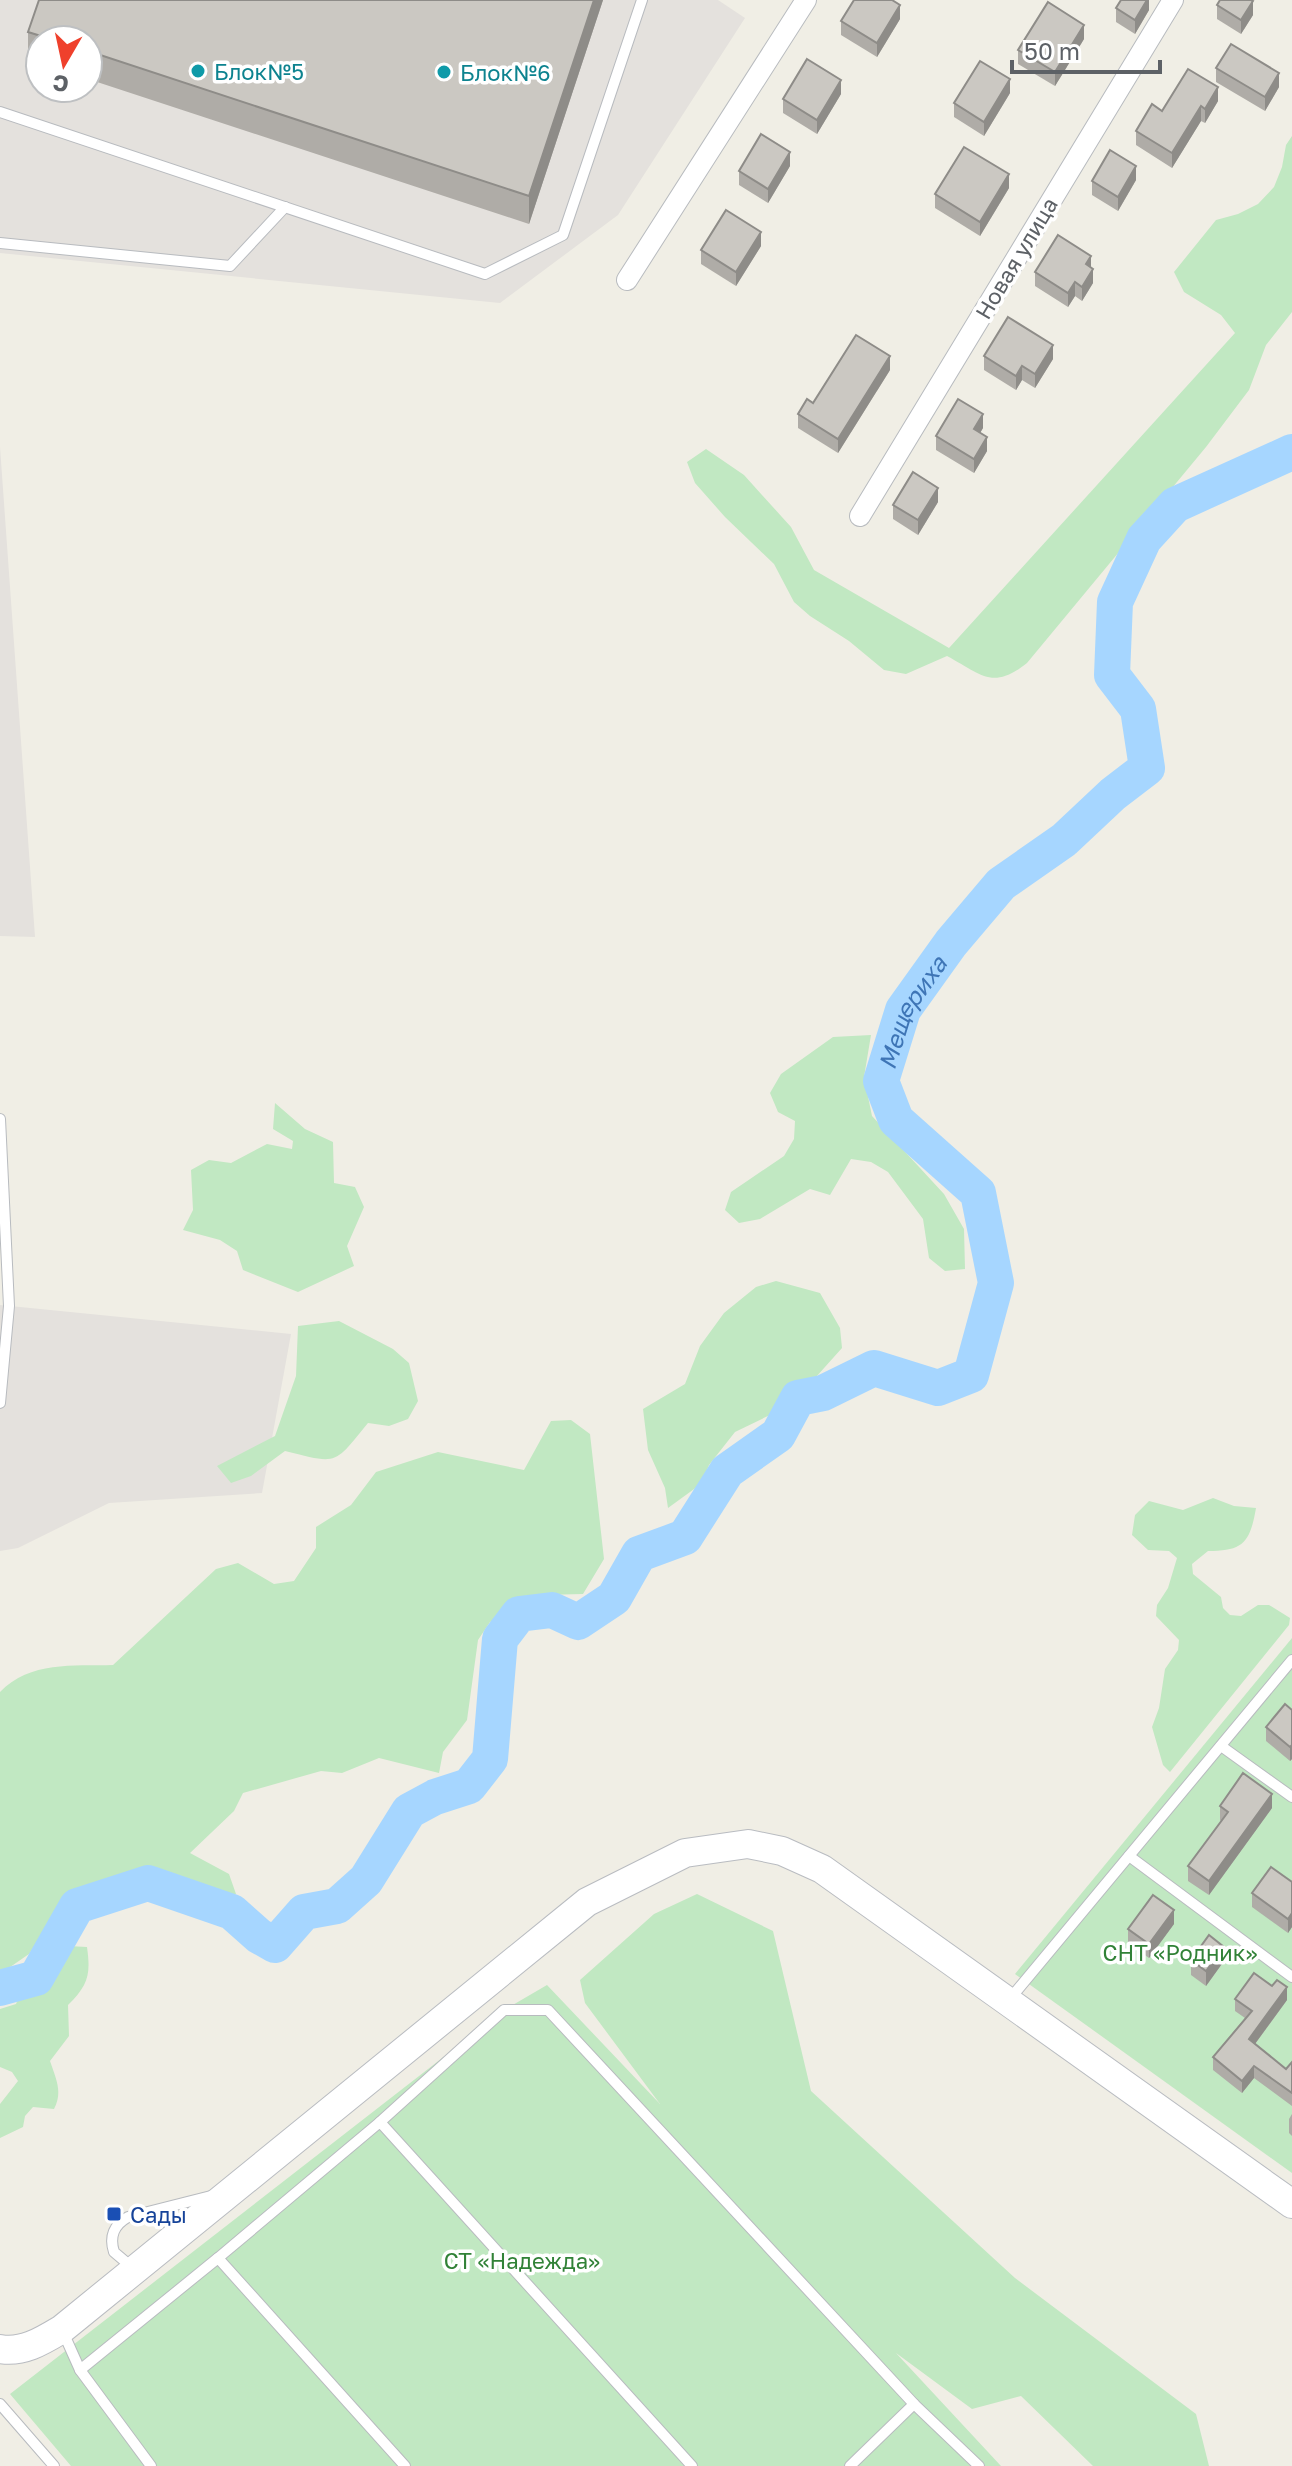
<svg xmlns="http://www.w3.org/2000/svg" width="1292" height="2466" font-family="'Golos Text',sans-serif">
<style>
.industrial{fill:#e4e1dd;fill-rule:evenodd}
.green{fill:#c1e8c2}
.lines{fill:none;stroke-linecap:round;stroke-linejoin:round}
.river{stroke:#a6d6ff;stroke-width:36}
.lane-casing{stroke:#b8bbbf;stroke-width:12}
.street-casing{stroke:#b8bbbf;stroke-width:22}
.secondary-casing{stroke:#b9bcc1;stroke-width:30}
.lane{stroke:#fff;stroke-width:10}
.street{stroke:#fff;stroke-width:20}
.secondary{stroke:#fff;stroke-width:28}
.wall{fill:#afaca7}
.shaded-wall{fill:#8e8c88}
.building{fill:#cbc8c2;stroke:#8e8c88;stroke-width:2}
.culture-dot{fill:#0f9aa8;stroke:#fff;stroke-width:3}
.transit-dot{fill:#1a4fb4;stroke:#fff;stroke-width:3}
.labels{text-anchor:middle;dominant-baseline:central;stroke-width:7;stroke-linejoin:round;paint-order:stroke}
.culture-label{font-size:22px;fill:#0d838f;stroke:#fff;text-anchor:start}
.street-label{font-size:22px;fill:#5d6166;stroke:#fff}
.park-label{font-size:22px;fill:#318237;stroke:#fff}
.transit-label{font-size:22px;fill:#164399;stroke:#fff;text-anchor:start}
.water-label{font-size:24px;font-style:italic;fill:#3e75b6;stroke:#fff}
</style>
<rect width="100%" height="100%" fill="#f0eee5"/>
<!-- industrial -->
<g class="industrial">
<path d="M0 0H718L745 18 618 215 500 303 0 253ZM40 40H88V88H40Z"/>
<polygon points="0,447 35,937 0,936"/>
<polygon points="0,1305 291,1334 262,1493 109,1503 18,1548 0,1551"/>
</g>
<!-- green -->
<g class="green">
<path d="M1292 136V312L1266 345 1249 390 1206 447 1027 663C992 691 981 674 947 656L906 674 884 670 849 641 810 616 794 602 774 564 725 517 695 483 687 462 706 449 744 475 791 527 814 570 949 648 1235 333 1221 315 1184 292 1174 272 1216 220 1238 214 1258 204 1274 187 1282 167 1286 145Z"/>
<polygon points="871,1035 864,1077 872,1116 944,1194 964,1229 965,1269 945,1271 929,1258 923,1219 888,1172 871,1162 851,1159 830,1195 810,1189 760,1219 739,1223 725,1210 731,1192 784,1156 794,1139 795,1121 778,1112 770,1093 781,1074 833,1037"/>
<polygon points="275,1103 305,1129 333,1142 334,1183 355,1187 364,1207 347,1246 354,1266 298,1292 243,1270 237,1251 220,1240 183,1230 193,1210 191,1170 209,1160 231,1163 267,1144 292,1149 293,1141 273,1129"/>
<polygon points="776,1281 820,1293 840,1328 842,1348 816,1377 796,1381 772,1414 735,1432 709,1465 701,1484 668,1508 665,1488 648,1450 643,1409 685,1384 700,1346 724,1313 756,1287"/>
<path d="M339 1321 393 1349 409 1363 418 1401 408 1419 389 1426 368 1423C333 1466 338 1464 285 1451L251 1476 231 1483 217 1466 275 1436 296 1376 298 1326Z"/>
<path d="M571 1420 590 1434 604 1559 583 1594 543 1595 490 1622 478 1640 467 1720 443 1752 439 1773 379 1758 342 1773 321 1771 243 1793 234 1811 190 1853 229 1874 236 1894 218 1900 143 1875 65 1901 29 1954 0 1974V1692C30 1661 73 1666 113 1665L216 1569 238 1563 274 1584 294 1581 316 1548V1527L351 1505 376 1472 438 1452 524 1470 551 1421Z"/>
<path d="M1213 1498 1234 1506 1256 1508C1250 1543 1243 1551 1208 1551L1192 1564 1193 1574 1221 1597 1223 1608 1230 1615 1241 1616 1258 1605H1269L1290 1618 1289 1625 1170 1772 1163 1765 1152 1727 1159 1708 1165 1669 1178 1650 1179 1640 1156 1616 1157 1605 1168 1588 1177 1558 1169 1551 1148 1550 1132 1535 1135 1515 1149 1501 1183 1510Z"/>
<polygon points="1292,1638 1292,2173 1015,1974"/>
<polygon points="697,1894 773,1931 811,2091 1015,2278 1196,2414 1209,2466 1093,2466 1021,2396 972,2409 896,2353 1001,2466 71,2466 10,2394 504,2010 547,1985 660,2104 585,2003 580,1980 654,1914"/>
<path d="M68 1946 87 1947C91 1975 88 1985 68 2005L69 2036 50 2061C56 2079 63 2092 54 2109L33 2107 25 2116 23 2127 0 2138V2104L18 2081 12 2072 0 2067V2009L16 2004 20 1994 40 1986Z"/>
</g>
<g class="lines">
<!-- river -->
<path class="river" id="s1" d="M0 1988 36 1978 77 1906 148 1883 232 1912 259 1936 275 1945 304 1912 337 1906 366 1880 409 1811 435 1797 469 1786 490 1759 500 1639 519 1614 552 1610 578 1622 614 1598 639 1554 685 1537 727 1471 778 1435 798 1398 823 1393 874 1368 938 1388 971 1375 996 1283 978 1193 896 1120 881 1081 903 1010 951 943 1001 884 1064 840 1113 794 1147 768 1138 709 1112 675 1115 602 1144 539 1175 505 1292 452"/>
<defs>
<g id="lane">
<polyline points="0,112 485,274 563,235 642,0"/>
<polyline points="0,243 230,266 285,207"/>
<polyline points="0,1119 9,1306 0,1403"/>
<polyline points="1221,1746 1292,1797"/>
<polyline points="1129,1856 1292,1977"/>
<polyline points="1009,2000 1292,1660"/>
<polyline points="380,2122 504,2010 548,2010 914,2404 979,2466"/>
<polyline points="218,2258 380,2122 692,2466"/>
<path d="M135 2263H127L114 2252C109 2236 114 2225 128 2217L211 2196"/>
<polyline points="63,2332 80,2370"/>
<polyline points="0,2404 54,2466"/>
<polyline points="151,2466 80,2370 218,2258 405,2466"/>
<polyline points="850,2466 914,2404"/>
</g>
<g id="street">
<polyline points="627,280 806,0"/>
<polyline points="860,516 1173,0"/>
</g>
<path id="secondary" d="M0 2349C23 2353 42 2341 62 2329L587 1902 685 1853 748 1844 782 1851 822 1869 1292 2204"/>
</defs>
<!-- lane casing -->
<use href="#lane" class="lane-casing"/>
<!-- street casing -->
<use href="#street" class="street-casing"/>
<!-- secondary casing -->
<use href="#secondary" class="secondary-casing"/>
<!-- lane -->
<use href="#lane" class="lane"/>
<!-- street -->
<use href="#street" class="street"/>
<!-- secondary -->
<use href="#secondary" class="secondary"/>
</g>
<!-- wall -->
<g class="wall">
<polygon points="39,0 603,0 529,224 88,79 88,40 40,40 40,63 28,59 28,32"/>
<polygon points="1149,0 1149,10 1135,34 1116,22 1116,8"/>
<polygon points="1217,5 1253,15 1241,34 1217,19"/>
<polygon points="900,19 877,57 841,35 841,21"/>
<polygon points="1084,39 1055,86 1018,64 1018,50"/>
<polygon points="1216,68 1279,87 1265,111 1216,82"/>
<polygon points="1010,93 984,136 954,117 954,103"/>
<polygon points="841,94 817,134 783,113 783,99"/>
<polygon points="1218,101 1205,123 1201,121 1172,168 1136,145 1136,131 1162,111"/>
<polygon points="790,166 768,203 739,185 739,171"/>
<polygon points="1136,180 1118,211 1092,195 1092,181"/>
<polygon points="1009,188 980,236 935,208 935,194"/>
<polygon points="761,246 736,286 701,264 701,250"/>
<polygon points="1091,268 1093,283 1082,301 1075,296 1068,307 1035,286 1035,272"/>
<polygon points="984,356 1053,359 1035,388 1022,380 1016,390 984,370"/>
<polygon points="890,370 838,453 798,428 798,414 813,403"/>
<polygon points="983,428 980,433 987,451 974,473 936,450 936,436"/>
<polygon points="938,502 918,535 893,519 893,505"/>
<polygon points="1292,1710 1292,1759 1290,1761 1266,1741 1266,1727"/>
<polygon points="1220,1806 1272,1808 1209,1895 1188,1881 1188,1866 1221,1821 1220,1820"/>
<polygon points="1292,1882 1292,1927 1288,1933 1252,1907 1252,1893"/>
<polygon points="1174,1924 1149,1958 1128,1943 1128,1929"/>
<polygon points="1191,1960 1224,1961 1206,1986 1191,1975"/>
<polygon points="1235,1999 1287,2000 1255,2044 1286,2069 1292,2062 1292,2106 1254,2078 1242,2093 1213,2070 1213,2057 1245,2018 1235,2011"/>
<polygon points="1292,2114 1292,2136 1289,2133 1289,2119"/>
</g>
<!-- shaded-wall -->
<g class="shaded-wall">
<polygon points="594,0 603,0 529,224 529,196"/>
<polygon points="1147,0 1149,0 1149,10 1135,34 1135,20"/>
<polygon points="1253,1 1253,15 1241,34 1241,20"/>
<polygon points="900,5 900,19 877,57 877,43"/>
<polygon points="1084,25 1084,39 1055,86 1055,72"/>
<polygon points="1279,73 1279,87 1265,111 1265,97"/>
<polygon points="1010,79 1010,93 984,136 984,122"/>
<polygon points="841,80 841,94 817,134 817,120"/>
<polygon points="1218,87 1218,101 1205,123 1205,109"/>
<polygon points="1201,106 1201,121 1172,168 1172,153"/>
<polygon points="790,152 790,166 768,203 768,189"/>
<polygon points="1136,166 1136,180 1118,211 1118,197"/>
<polygon points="1009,174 1009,188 980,236 980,222"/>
<polygon points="761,232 761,246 736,286 736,272"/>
<polygon points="1091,256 1091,270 1086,264"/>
<polygon points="1093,269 1093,283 1082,301 1082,287"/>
<polygon points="1075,282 1075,296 1068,307 1068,293"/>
<polygon points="1053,345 1053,359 1035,388 1035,374"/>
<polygon points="890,356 890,370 838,453 838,439"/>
<polygon points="1022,366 1022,380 1016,390 1016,376"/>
<polygon points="983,414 983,428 974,443 974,429"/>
<polygon points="987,437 987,451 974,473 974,459"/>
<polygon points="938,488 938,502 918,535 918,520"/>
<polygon points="1292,1745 1292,1759 1290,1761 1290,1747"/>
<polygon points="1272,1794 1272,1808 1209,1895 1209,1881"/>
<polygon points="1174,1910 1174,1924 1149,1958 1149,1944"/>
<polygon points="1292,1913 1292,1927 1288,1933 1288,1919"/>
<polygon points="1224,1947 1224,1961 1206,1986 1206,1971"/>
<polygon points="1287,1987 1287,2000 1249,2052 1249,2039"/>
<polygon points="1254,2066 1254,2078 1242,2093 1242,2081"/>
</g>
<!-- building -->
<g class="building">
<polygon points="39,0 594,0 529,196 88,51 88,40 54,40 28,32"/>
<polygon points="854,0 892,0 900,5 877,43 841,21"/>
<polygon points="1121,0 1147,0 1135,20 1116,8"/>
<polygon points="1220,0 1251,0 1253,1 1241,20 1217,5"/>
<polygon points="1048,2 1084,25 1055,72 1018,50"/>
<polygon points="1231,44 1279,73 1265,97 1216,68"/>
<polygon points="807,59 841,80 817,120 783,99"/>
<polygon points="980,61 1010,79 984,122 954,103"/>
<polygon points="1188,69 1218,87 1205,109 1201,106 1172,153 1136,131 1152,104 1162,111"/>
<polygon points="761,134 790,152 768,189 739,171"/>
<polygon points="964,147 1009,174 980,222 935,194"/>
<polygon points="1110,150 1136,166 1118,197 1092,181"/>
<polygon points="726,210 761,232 736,272 701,250"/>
<polygon points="1058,235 1091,256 1086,264 1093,269 1082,287 1075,282 1068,293 1035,272"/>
<polygon points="1008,317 1053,345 1035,374 1022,366 1016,376 984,356"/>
<polygon points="856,335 890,356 838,439 798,414 807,399 813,403"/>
<polygon points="958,399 983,414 974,429 987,437 974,459 936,436"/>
<polygon points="913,472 938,488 918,520 893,505"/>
<polygon points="1285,1704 1292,1710 1292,1745 1290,1747 1266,1727"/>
<polygon points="1243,1773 1272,1794 1209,1881 1188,1866 1228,1812 1220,1806"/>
<polygon points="1271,1867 1292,1882 1292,1913 1288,1919 1252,1893"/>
<polygon points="1153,1895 1174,1910 1149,1944 1128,1929"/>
<polygon points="1209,1935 1224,1947 1206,1971 1191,1960"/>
<polygon points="1254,1973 1272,1986 1277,1980 1287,1987 1249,2039 1286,2069 1292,2062 1292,2093 1254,2066 1242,2081 1213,2057 1252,2011 1235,1999"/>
</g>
<!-- markers -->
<g class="culture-dot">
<circle cx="198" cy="71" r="8"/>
<circle cx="444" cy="72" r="8"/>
</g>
<rect class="transit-dot" x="106" y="2206" width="16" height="16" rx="4"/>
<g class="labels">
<!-- culture labels -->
<g class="culture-label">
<text x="214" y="71">Блок№5</text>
<text x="460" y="72">Блок№6</text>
</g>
<!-- street labels -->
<g class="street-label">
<text transform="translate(1016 258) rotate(-59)">Новая улица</text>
</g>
<!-- park labels -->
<g class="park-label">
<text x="1180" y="1952">СНТ «Родник»</text>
<text x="522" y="2260">СТ «Надежда»</text>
</g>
<!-- transit labels -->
<g class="transit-label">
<text x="130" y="2214">Сады</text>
</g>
<!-- water labels -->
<g class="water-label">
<text stroke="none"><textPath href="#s1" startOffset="1774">Мещериха</textPath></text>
</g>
</g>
<!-- north arrow -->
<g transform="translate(64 64) rotate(189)"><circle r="38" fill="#ffffff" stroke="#bec0c2" stroke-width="2"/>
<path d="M0-6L14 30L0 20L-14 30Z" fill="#ef402c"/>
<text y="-12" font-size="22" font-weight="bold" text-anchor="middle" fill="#5d6166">С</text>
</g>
<!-- scale -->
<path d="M1012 60v12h148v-12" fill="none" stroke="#5d6166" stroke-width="4"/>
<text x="1024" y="60" font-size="24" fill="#5d6166" stroke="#ffffff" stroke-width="6" paint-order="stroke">50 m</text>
</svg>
